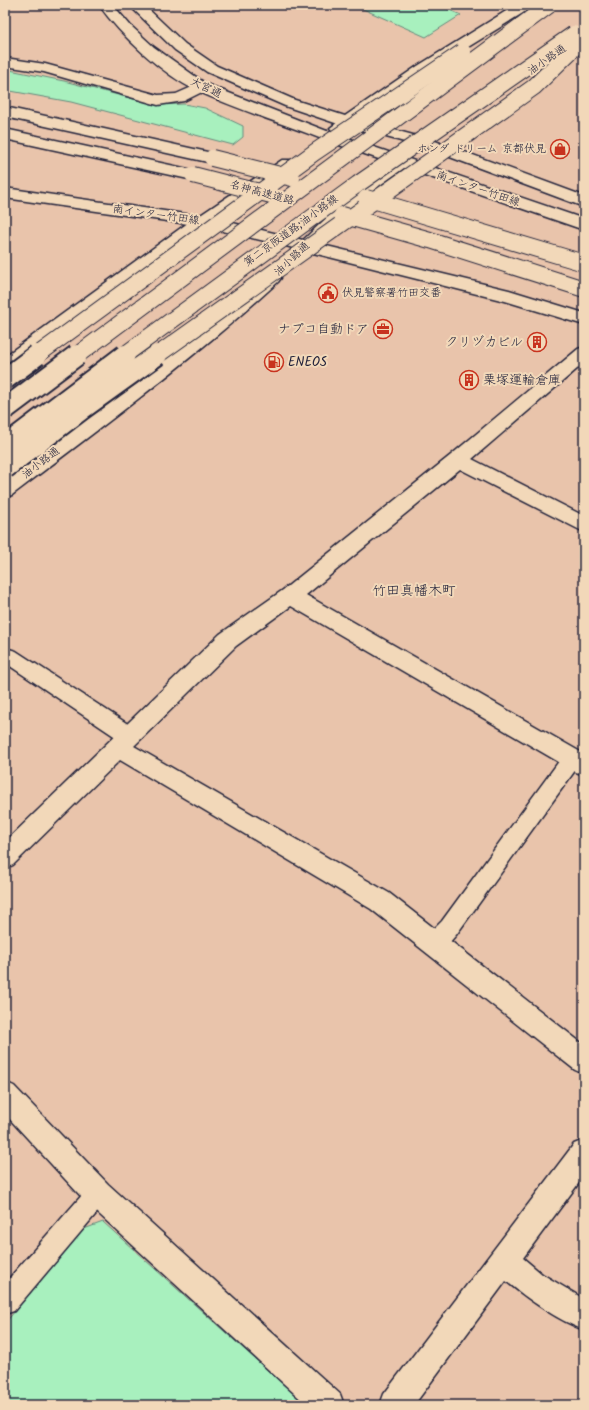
<svg xmlns="http://www.w3.org/2000/svg" width="589" height="1410" font-family="Kalam,'Klee One',sans-serif">
<style>
.built{fill:#e9c4ab}
.green{fill:#a8f0be;stroke:#65897c}
.lines{fill:none;stroke-linecap:round;stroke-linejoin:round}
.service-casing{stroke:#22223b;stroke-width:3}
.minor-casing{stroke:#22223b;stroke-width:3}
.tertiary-casing{stroke:#22223b;stroke-width:3}
.primary-casing{stroke:#22223b;stroke-width:3}
.motorway-casing{stroke:#22223b;stroke-width:3}
.service{fill:#f2d8b9;fill-rule:evenodd}
.minor{fill:#f2d8b9;fill-rule:evenodd}
.tertiary{fill:#f2d8b9;fill-rule:evenodd}
.primary{fill:#f2d8b9;fill-rule:evenodd}
.motorway{fill:#f2d8b9;fill-rule:evenodd}
.motorway-bridge-far1-casing{stroke:#22223b;stroke-width:18;stroke-linecap:butt}
.motorway-bridge-casing{stroke:#22223b;stroke-width:24;stroke-linecap:butt}
.motorway-bridge-far1{stroke:#f2d8b9;stroke-width:16}
.motorway-bridge{stroke:#f2d8b9;stroke-width:20}
.labels{text-anchor:middle;dominant-baseline:central;stroke-width:4;stroke-linejoin:round;paint-order:stroke}
.far-street-label{font-size:11px;fill:#22223b;stroke:#f2d8b9}
.far-poi-label{font-size:11px;fill:#22223b;stroke:#f2d8b9;text-anchor:end}
.poi-label{font-size:13px;fill:#22223b;stroke:#f2d8b9;text-anchor:end}
.neighbourhood-label{font-size:14px;fill:#22223b;stroke:#f2d8b9}
</style>
<rect width="100%" height="100%" fill="#f0d1b4"/>
<filter id="ink" filterUnits="userSpaceOnUse"><feTurbulence type="fractalNoise" baseFrequency=".025" numOctaves="2"/><feDisplacementMap in="SourceGraphic" scale="8" xChannelSelector="R" yChannelSelector="G"/><feConvolveMatrix kernelMatrix="1 2 1 2 8 2 1 2 1" color-interpolation-filters="sRGB"/></filter>
<g filter="url(#ink)">
<!-- built -->
<rect class="built" x="5" y="5" width="579" height="1400"/>
<!-- green -->
<g class="green">
<polygon points="354,5 438,5 461,15 426,37"/>
<polygon points="5,69 64,81 157,105 184,104 205,108 243,126 243,137 233,145 71,102 5,90"/>
<polygon points="103,1222 306,1405 5,1405 5,1323 84,1229"/>
</g>
<g class="lines">
<defs>
<g id="service">
<polygon points="9,649 16,651 137,730 140,736 137,742 130,744 123,742 10,666 5,667 5,650"/>
<polygon points="572,751 579,753 582,759 579,765 456,935 442,951 434,954 426,951 423,944 426,937 442,921 565,753"/>
<polygon points="98,1182 106,1186 110,1194 106,1202 14,1311 5,1314 5,1283 90,1186"/>
</g>
<g id="minor">
<polygon points="5,58 45,64 158,95 176,94 201,83 206,84 208,87 206,90 184,101 158,105 44,72 5,66"/>
<polygon points="584,347 584,363 472,459 584,516 584,532 460,469 306,595 584,754 584,775 576,772 291,606 236,646 134,746 389,893 584,1045 584,1074 575,1070 371,909 120,760 13,865 5,869 5,842 220,634 283,590 451,455 578,349"/>
<polygon points="5,1082 14,1086 108,1184 340,1394 344,1405 307,1405 88,1204 5,1114"/>
<path d="M584 1140V1176L523 1258 542 1274 584 1299V1330C556 1319 529 1300 506 1281L414 1405H380L384 1394 574 1144Z"/>
</g>
<g id="tertiary">
<path d="M99 5H113L130 25 154 47 206 84 332 133 335 136 332 139H322C280 123 237 109 197 91 162 74 121 36 99 5Z"/>
<polygon points="129,5 144,5 185,44 217,66 295,100 345,116 416,67 516,5 533,5 531,8 426,73 352,125 347,127 285,106 207,72 175,50"/>
<polygon points="202,216 208,217 210,221 208,225 11,369 5,371 5,356 196,217"/>
<path d="M306 241 509 290 584 313V325L505 301 309 252C302 258 299 262 289 260L287 256C291 249 298 243 306 241Z"/>
<path d="M272 273 278 274 281 278 278 282C194 359 103 426 12 495L5 497V480L168 357 266 274Z"/>
</g>
<g id="primary">
<polygon points="347,117 435,141 584,196 584,207 423,147 349,127 338,133 333,131 330,128 342,119"/>
<polygon points="327,131 584,219 584,230 404,168 380,185 312,250 306,251 202,226 5,198 5,188 199,216 282,160 294,160 296,163 294,166 216,219 303,240 368,179 390,163 322,139 319,136 322,133"/>
</g>
<g id="motorway">
<polygon points="5,107 212,153 218,155 220,158 218,161 212,163 5,117"/>
<polygon points="5,129 193,170 199,172 201,175 199,178 193,180 5,139"/>
</g>
</defs>
<!-- service casing -->
<use href="#service" class="service-casing"/>
<!-- minor casing -->
<use href="#minor" class="minor-casing"/>
<!-- tertiary casing -->
<use href="#tertiary" class="tertiary-casing"/>
<!-- primary casing -->
<use href="#primary" class="primary-casing"/>
<!-- motorway casing -->
<use href="#motorway" class="motorway-casing"/>
<!-- service -->
<use href="#service" class="service"/>
<!-- minor -->
<use href="#minor" class="minor"/>
<!-- tertiary -->
<use href="#tertiary" class="tertiary"/>
<!-- primary -->
<use href="#primary" class="primary"/>
<!-- motorway -->
<use href="#motorway" class="motorway"/>
<defs>
<g id="motorway-bridge-far1">
<polyline points="212,158 292,178"/>
<polyline points="193,175 271,195"/>
<polyline points="366,198 584,263"/>
<polyline points="342,215 430,240 584,289"/>
<polyline points="36,356 315,152 463,52"/>
<polyline points="76,356 549,5"/>
<polyline points="123,356 358,184 574,34"/>
<polyline points="156,356 534,87 584,38"/>
</g>
<g id="motorway-bridge">
<polyline points="5,379 37,355"/>
<polyline points="5,409 77,355"/>
<polyline points="5,446 125,355"/>
<polyline points="5,468 82,409 157,355"/>
</g>
</defs>
<!-- motorway-bridge-far1 casing -->
<use href="#motorway-bridge-far1" class="motorway-bridge-far1-casing"/>
<!-- motorway-bridge casing -->
<use href="#motorway-bridge" class="motorway-bridge-casing"/>
<!-- motorway-bridge-far1 -->
<use href="#motorway-bridge-far1" class="motorway-bridge-far1"/>
<!-- motorway-bridge -->
<use href="#motorway-bridge" class="motorway-bridge"/>
</g>
</g>
<!-- icons -->
<defs>
<symbol id="shop-ring" viewBox="-11 -11 22 22"><circle r="9.5" fill="#f2d8b9" stroke="#c8321e" stroke-width="1.5"/><path d="M-5-2.5h2.3a2.7 3.5 0 0 1 5.4 0H5L5.5 6h-11ZM-1.5-2.5h3a1.5 2.3 0 0 0-3 0Z" fill="#c8321e"/></symbol>
<symbol id="civic-ring" viewBox="-11 -11 22 22"><circle r="9.5" fill="#f2d8b9" stroke="#c8321e" stroke-width="1.5"/><path d="M-.6-6.5H3V-4.5H.6V-3L4-1V1h2V6H-6V1h2V-1L-.6-3ZM-1.2 2.5V6h2.4V2.5Z" fill="#c8321e"/></symbol>
<symbol id="office-ring" viewBox="-11 -11 22 22"><circle r="9.5" fill="#f2d8b9" stroke="#c8321e" stroke-width="1.5"/><path d="M-6-3h4V-5.5h4V-3h4V5H-6ZM-1-4.5V-3h2v-1.5ZM-6 0V1H6V0Z" fill="#c8321e"/></symbol>
<symbol id="building-ring" viewBox="-11 -11 22 22"><circle r="9.5" fill="#f2d8b9" stroke="#c8321e" stroke-width="1.5"/><path d="M-4-6H4V6H1V3H-1V6H-4ZM-2.5-4.3h1.7v1.8h-1.7ZM.8-4.3h1.7v1.8H.8ZM-2.5-1h1.7V.8h-1.7ZM.8-1h1.7V.8H.8Z" fill="#c8321e"/></symbol>
<symbol id="fuel-ring" viewBox="-11 -11 22 22"><circle r="9.5" fill="#f2d8b9" stroke="#c8321e" stroke-width="1.5"/><path d="M-5.5-6h7V0h2V4h1.3V-2.5L3-4.5l.8-.8L6-3V5H2.5V1h-1V6h-7ZM-4.2-4.7v3.2H.2V-4.7Z" fill="#c8321e"/></symbol>
</defs>
<g fill-rule="evenodd">
<use href="#shop-ring" x="549" y="138" width="22" height="22"/>
<use href="#civic-ring" x="317" y="282" width="22" height="22"/>
<use href="#office-ring" x="372" y="318" width="22" height="22"/>
<use href="#building-ring" x="526" y="331" width="22" height="22"/>
<use href="#fuel-ring" x="263" y="351" width="22" height="22"/>
<use href="#building-ring" x="458" y="369" width="22" height="22"/>
</g>
<g class="labels">
<!-- far-street labels -->
<g class="far-street-label">
<text transform="translate(547 60) rotate(-35)">油小路通</text>
<text transform="translate(206 88) rotate(26)">大宮通</text>
<text transform="translate(478 189) rotate(19)">南インター竹田線</text>
<text transform="translate(262 193) rotate(15)">名神高速道路</text>
<text transform="translate(156 215) rotate(8)">南インター竹田線</text>
<text transform="translate(291 231) rotate(-36)">第二京阪道路;油小路線</text>
<text transform="translate(292 259) rotate(-43)">油小路通</text>
<text transform="translate(41 463) rotate(-37)">油小路通</text>
</g>
<!-- far-poi labels -->
<g class="far-poi-label">
<text x="546" y="149">ホンダ ドリーム 京都伏見</text>
<text x="342" y="293" text-anchor="start">伏見警察署竹田交番</text>
</g>
<!-- poi labels -->
<g class="poi-label">
<text x="369" y="329">ナブコ自動ドア</text>
<text x="523" y="342">クリヅカビル</text>
<text x="288" y="362" text-anchor="start">ENEOS</text>
<text x="483" y="380" text-anchor="start">栗塚運輸倉庫</text>
</g>
<!-- neighbourhood labels -->
<g class="neighbourhood-label">
<text x="414" y="591">竹田真幡木町</text>
</g>
</g>
<!-- margin -->
<rect width="589" height="1410" fill="none" stroke="#f2d8b9" stroke-width="20"/>
<rect x="10" y="10" width="569" height="1390" fill="none" stroke="#22223b" stroke-width="1.5" filter="url(#ink)"/>
</svg>
